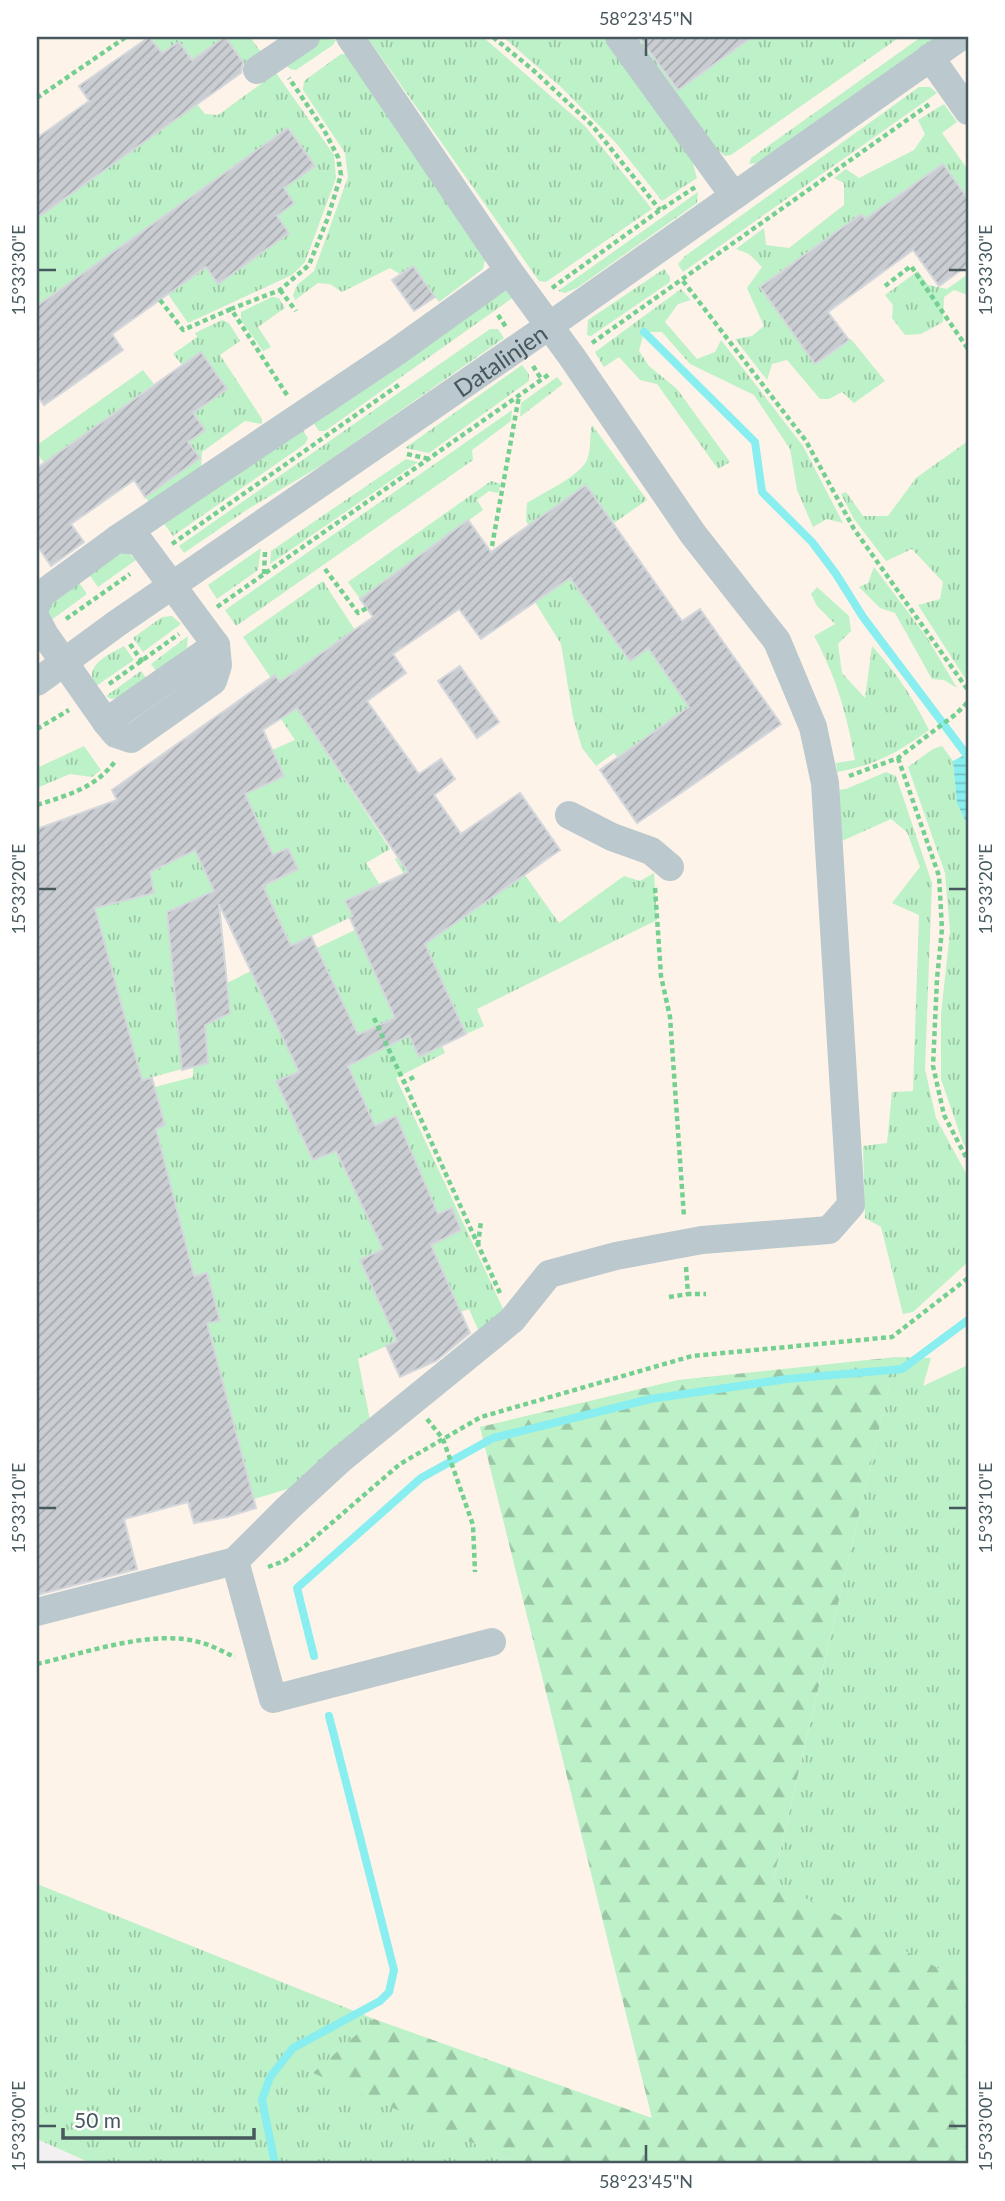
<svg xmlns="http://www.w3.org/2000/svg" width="1005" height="2201" font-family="Lato,sans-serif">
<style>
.commercial{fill:#fdf3e9}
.grass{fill:url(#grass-tufts)}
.forest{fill:url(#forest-firs)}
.water{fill:url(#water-rules)}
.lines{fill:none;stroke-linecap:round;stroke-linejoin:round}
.stream{stroke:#89eeef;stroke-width:8}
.building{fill:url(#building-hatch);stroke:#d4d7db;stroke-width:2;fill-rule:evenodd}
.path{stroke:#74d090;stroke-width:4.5;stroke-dasharray:5 3.5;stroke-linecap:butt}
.minor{stroke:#bbc8cd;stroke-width:28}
.ticks{fill:none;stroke:#47585e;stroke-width:2.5}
.labels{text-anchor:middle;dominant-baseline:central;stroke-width:6;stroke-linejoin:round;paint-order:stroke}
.street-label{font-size:24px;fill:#47585e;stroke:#fff}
.neatline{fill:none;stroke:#47585e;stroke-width:2.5}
.ticks-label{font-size:18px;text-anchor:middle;fill:#47585e}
</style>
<defs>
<pattern id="grass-tufts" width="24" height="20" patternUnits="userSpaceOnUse" patternTransform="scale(1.75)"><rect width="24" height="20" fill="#bdf1c7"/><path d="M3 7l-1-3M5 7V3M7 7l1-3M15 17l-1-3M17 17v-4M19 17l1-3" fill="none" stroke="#9bc6a5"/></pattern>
<pattern id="forest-firs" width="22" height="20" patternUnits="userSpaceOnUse" patternTransform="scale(1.75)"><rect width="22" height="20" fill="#bdf1c7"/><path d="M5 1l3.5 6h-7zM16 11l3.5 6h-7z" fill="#9bc6a5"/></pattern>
<pattern id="water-rules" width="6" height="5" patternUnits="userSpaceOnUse" patternTransform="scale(1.75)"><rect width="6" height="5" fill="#89eeef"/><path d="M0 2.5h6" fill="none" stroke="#72c4c5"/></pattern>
<pattern id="building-hatch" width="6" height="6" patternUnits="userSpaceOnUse" patternTransform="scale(1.75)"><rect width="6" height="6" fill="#caced2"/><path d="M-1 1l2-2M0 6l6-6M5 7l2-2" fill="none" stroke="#a6aaae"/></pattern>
</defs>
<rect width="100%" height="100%" fill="#f2f0f0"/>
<!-- commercial -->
<polygon class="commercial" points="37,37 968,37 968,1365 923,1387 930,1358 896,1357 480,1428 652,2119 374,2019 37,1884"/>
<!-- grass -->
<g class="grass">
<polygon points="151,37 250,37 264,56 247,68 225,37 192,60 179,42 162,53"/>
<polygon points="367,37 483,37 585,126 652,209 546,282 539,281"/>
<polygon points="503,37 607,37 692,160 697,178 662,201 616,143 561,87"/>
<polygon points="632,37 639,37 677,90 752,37 900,37 731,155 725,156 702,137"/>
<polygon points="921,37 939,37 757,163 749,164 751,158"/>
<polygon points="317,38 336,40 333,45 296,70 290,69 283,62"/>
<polygon points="341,54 349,55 487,251 483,269 439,302 413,266 400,274 390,268 342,292 330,284 318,283 295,300 293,295 297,285 314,271 348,177 345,153 303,90 304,81"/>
<polygon points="276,73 334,155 336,178 305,262 292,275 188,323 168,294 206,267 218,284 289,233 277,216 294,203 284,188 315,166 289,128 37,306 37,218 197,104 205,114 218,115"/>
<polygon points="919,87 930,87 937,93 683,272 678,264 685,256"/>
<polygon points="944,104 957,122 942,133 968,170 968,199 942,164 882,207 882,244 861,214 760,287 815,363 851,339 885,381 854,403 842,392 829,399 820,399 787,360 772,364 767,380 735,339 752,336 764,326 747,288 762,267 749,254 736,249 764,228 766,245 789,248 844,205 844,183 834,178 846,169 859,178 914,150 925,134 918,120"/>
<polygon points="698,192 697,203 577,288 565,293 558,291"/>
<polygon points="664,269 670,277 670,282 591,336 587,335 588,320"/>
<polygon points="918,271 928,285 947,289 968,274 968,295 954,290 944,297 943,322 921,334 905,335 892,318 893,305 885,295"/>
<polygon points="496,287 518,294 325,431 319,431 312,421"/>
<polygon points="681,289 691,300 678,304 665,322 697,359 715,352 721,340 803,446 843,523 827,519 813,527 797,490 790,449 754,395 690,364 662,332 644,332 639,351 649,366 677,389 730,462 718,469 657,384 640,380 619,357 604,367 595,352"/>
<polygon points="272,297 279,298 285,308 258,327 271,347 263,351 241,320 241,312"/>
<polygon points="222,320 229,323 240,341 220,355 262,419 262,424 245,421 202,452 201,469 150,503 145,497 199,459 188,442 205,430 193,413 227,389 201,352 182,365 173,354 197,337 195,333"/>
<polygon points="490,329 498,329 504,338 327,462 248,509 184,553 179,546"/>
<polygon points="522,365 529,374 529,381 429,453 405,448"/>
<polygon points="143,370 154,384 44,463 37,453 37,445"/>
<polygon points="557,377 563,384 520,417 521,403"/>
<polygon points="512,410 511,421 472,450 473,460 236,626 225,610"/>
<path d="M592 425 647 500 614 523 586 486 529 526 526 521 527 503C543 493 577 477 586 462 592 450 589 435 592 425Z"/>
<polygon points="302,429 308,438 305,444 173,536 162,521"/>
<polygon points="968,441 968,683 918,605 940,599 943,582 912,549 886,561 854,519 841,494 846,492 863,516 888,516 916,478"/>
<polygon points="406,459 418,462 270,564 271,551"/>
<polygon points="491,481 501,484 498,493 489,491 477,500 483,510 360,599 348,582"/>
<polygon points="261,548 258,570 217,599 208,585"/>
<polygon points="118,552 128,552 136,560 98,587 88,573"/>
<polygon points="874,567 926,636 957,688 944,680 932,679 895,613 880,608 859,587 868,583"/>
<polygon points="570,578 629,661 648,648 689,707 617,757 614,753 596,766 582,748 573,717 561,644 535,602"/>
<polygon points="78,581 87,594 50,621 45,613 47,604"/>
<polygon points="323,581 355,630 280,682 271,678 243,637"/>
<path d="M817 587 849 616 851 631 838 644 842 673 865 698 872 646C898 675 912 696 929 730 897 753 876 765 837 772L836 763 855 760C847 715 836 676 814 636L835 624 817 606 811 594Z"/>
<polygon points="172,616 181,624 143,652 133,638 162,617"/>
<polygon points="188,636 187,648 156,671 151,664"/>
<path d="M124 646 134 660 96 686C82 665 109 655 124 646Z"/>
<polygon points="141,671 146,678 117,698 111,699 106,696"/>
<polygon points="297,708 390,849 366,863 380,885 346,901 353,916 291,946 263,886 298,869 288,849 273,855 245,794 272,750 295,740 281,719"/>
<polygon points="84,746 101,770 92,777 70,774 37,788 37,768"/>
<polygon points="942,746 953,761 957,803 968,827 968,1151 963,1143 941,1079 941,1014 950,932 945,873 908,767 933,749"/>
<polygon points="886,772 896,776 932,883 925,1069 936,1118 968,1177 968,1262 913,1312 903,1314 881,1227 865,1218 863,1146 887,1143 892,1092 913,1091 919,915 892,903 920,867 907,832 891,819 842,841 838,790 846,789"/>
<polygon points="195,850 214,891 167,913 182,1069 142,1080 95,908 154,893 150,872"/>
<polygon points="397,858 447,928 525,875 559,923 624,876 640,881 654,873 657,920 477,1009 484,1026 466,1034 405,902 416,895 395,859"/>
<polygon points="359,928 419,1057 442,1046 445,1053 396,1078 505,1313 482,1339 469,1309 460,1312 431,1245 452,1208 438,1214 396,1116 375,1126 348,1066 358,1035 317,948"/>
<polygon points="251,971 299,1072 276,1081 312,1160 336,1151 383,1249 360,1260 397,1341 358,1359 371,1425 291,1488 254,1499 207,1323 219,1321 207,1273 194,1276 156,1129 165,1125 155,1087 193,1077 193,1067 208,1063 205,1025 230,1013 227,983"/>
<polygon points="896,1357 931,1358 923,1386 968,1365 968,1984 773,1882"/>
<polygon points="37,1884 374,2019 314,2073 521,2164 93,2164 37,2139"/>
</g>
<!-- forest -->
<polygon class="forest" points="896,1357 773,1881 968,1984 968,2164 521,2164 313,2073 374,2019 652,2118 480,1427 678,1380"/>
<!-- water -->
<polygon class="water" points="966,754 968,757 968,827 957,803 953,761"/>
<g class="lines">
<!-- stream -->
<g class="stream">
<polyline points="644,332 755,442 762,492 812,542 836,574 863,617 966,754"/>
<polyline points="314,1656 297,1588 421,1478 493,1438 650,1399 787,1379 902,1369 968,1320"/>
<polyline points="275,2164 262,2100 270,2077 293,2048 380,2001 389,1992 394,1970 329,1716"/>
</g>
</g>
<!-- building -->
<g class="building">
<polygon points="149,37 162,53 179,42 192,60 225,37 243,62 241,73 37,218 37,138 89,101 79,86"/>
<polygon points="639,37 752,37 678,90"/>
<polygon points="288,128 315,166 284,188 294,203 277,216 289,233 218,284 206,267 112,334 123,350 44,405 37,395 37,306"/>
<polygon points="943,164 968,199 968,265 939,286 913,250 828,312 849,340 815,364 760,287 861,214 865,219"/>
<polygon points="413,266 435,297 414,311 392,280"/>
<polygon points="201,352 227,389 193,413 205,430 188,442 200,458 145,497 134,480 71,524 84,542 51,566 37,545 37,468"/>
<path d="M586 485 682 621 700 609 781 724 637 823 600 770 689 707 648 648 630 661 570 578 481 639 459 609 393 654 406 673 367 701 419 774 441 759 455 779 434 795 461 834 520 793 560 850 425 944 466 1034 419 1057 409 1035 348 1066 375 1126 396 1116 438 1214 452 1208 461 1230 431 1245 470 1333 436 1361 400 1377 386 1346 397 1341 360 1260 383 1249 336 1151 313 1160 276 1081 299 1072 219 904 230 1013 205 1025 208 1063 182 1070 167 912 214 891 195 850 150 872 154 893 95 908 142 1080 152 1078 165 1125 156 1129 194 1276 207 1273 220 1321 207 1323 256 1508 227 1517 194 1523 188 1502 124 1519 137 1569 37 1595V829L117 800 112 790 275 675 280 682 373 617 360 599 468 520 491 552ZM297 708 408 872 345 901 353 916 350 918 395 1018 358 1035 311 936 291 946 263 886 298 869 288 848 273 855 245 794 284 776 263 730Z"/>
<polygon points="460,666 499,722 477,738 438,681"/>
</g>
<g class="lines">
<!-- path -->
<g class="path">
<polyline points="493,37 533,70 592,125 660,210"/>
<polyline points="37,98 126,37"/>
<polyline points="683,281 806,441 854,529 968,690"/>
<polyline points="885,286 911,266 968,349"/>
<polyline points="552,288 660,210 697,186"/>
<polyline points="280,290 296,311"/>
<polyline points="160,300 183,330 231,309"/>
<polyline points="498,315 506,327"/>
<polyline points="592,343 931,103"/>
<polyline points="533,366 542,380"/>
<polyline points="287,395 231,309 280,290 309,265 327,220 341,175 338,157 324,130 289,78"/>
<polyline points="407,454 429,459"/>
<polyline points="172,544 400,384"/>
<polyline points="492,546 519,396"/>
<polyline points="325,569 358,613 367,608"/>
<polyline points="264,574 265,552"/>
<polyline points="217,607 551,373"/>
<polyline points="66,619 130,574"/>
<polyline points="130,644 143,663"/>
<polyline points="109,684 179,634"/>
<polyline points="37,729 69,710"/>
<polyline points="898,758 939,876 942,929 937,979 933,1066 944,1115 968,1161"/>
<polyline points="849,776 898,758 956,714 968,702"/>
<path d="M37 805C68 795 96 788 116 760"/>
<polyline points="655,888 661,976 670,1017 684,1217"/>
<polyline points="374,1018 404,1082"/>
<polyline points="414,1077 404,1082 500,1293"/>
<polyline points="478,1245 481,1221"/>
<polyline points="686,1267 688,1294 706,1294"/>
<polyline points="669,1297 688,1294"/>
<polyline points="427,1419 443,1439 473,1525 475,1572"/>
<polyline points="268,1567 284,1561 305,1546 400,1464 481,1417 692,1356 892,1337 968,1278"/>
<path d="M37 1664C85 1653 152 1629 199 1642 212 1645 223 1652 235 1657"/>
</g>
<!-- minor -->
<g class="minor">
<polyline points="619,37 734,196"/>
<polyline points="930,57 968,111"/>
<polyline points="257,70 306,37"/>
<polyline points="117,539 396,352 509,271"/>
<polyline points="37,604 39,596 117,539 139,541 216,645 218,665 213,681 131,739 116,734 106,722 45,635 37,620"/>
<path id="s1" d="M37 682 116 624 549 326 960 37"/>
<polyline points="106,722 216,645"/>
<polyline points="569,815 612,837 651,851 670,867"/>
<polyline points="235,1561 273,1699 492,1642"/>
<polyline points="37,1612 235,1561 288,1508 340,1460 512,1320 549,1274 616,1256 702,1240 829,1230 851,1205 825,783 813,727 777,641 693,534 572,357 509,271 350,37"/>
</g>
</g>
<!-- ticks -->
<path class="ticks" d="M646 38V56M38 270H56M949 270H967M38 889H56M949 889H967M38 1508H56M949 1508H967M38 2126H56M949 2126H967M646 2145V2162"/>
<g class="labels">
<!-- street labels -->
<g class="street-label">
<text stroke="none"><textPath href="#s1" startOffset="564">Datalinjen</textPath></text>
</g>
</g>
<!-- border -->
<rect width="1005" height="2201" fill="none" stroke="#ffffff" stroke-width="77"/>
<!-- scale -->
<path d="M63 2128v10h191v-10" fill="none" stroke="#47585e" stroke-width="3.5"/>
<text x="74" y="2128" font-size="21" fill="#47585e" stroke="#ffffff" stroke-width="5" paint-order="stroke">50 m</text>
<rect x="38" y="38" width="929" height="2124" class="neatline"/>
<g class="ticks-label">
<text x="646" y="25">58°23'45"N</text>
<text transform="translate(986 270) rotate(-90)" y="6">15°33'30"E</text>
<text transform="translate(19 270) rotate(-90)" y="6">15°33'30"E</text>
<text transform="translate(986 889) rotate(-90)" y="6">15°33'20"E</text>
<text transform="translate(19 889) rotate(-90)" y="6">15°33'20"E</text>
<text transform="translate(19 1508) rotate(-90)" y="6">15°33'10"E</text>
<text transform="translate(986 1508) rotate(-90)" y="6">15°33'10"E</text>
<text transform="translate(19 2126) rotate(-90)" y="6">15°33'00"E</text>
<text transform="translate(986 2126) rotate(-90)" y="6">15°33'00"E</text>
<text x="646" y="2188">58°23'45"N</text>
</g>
</svg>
